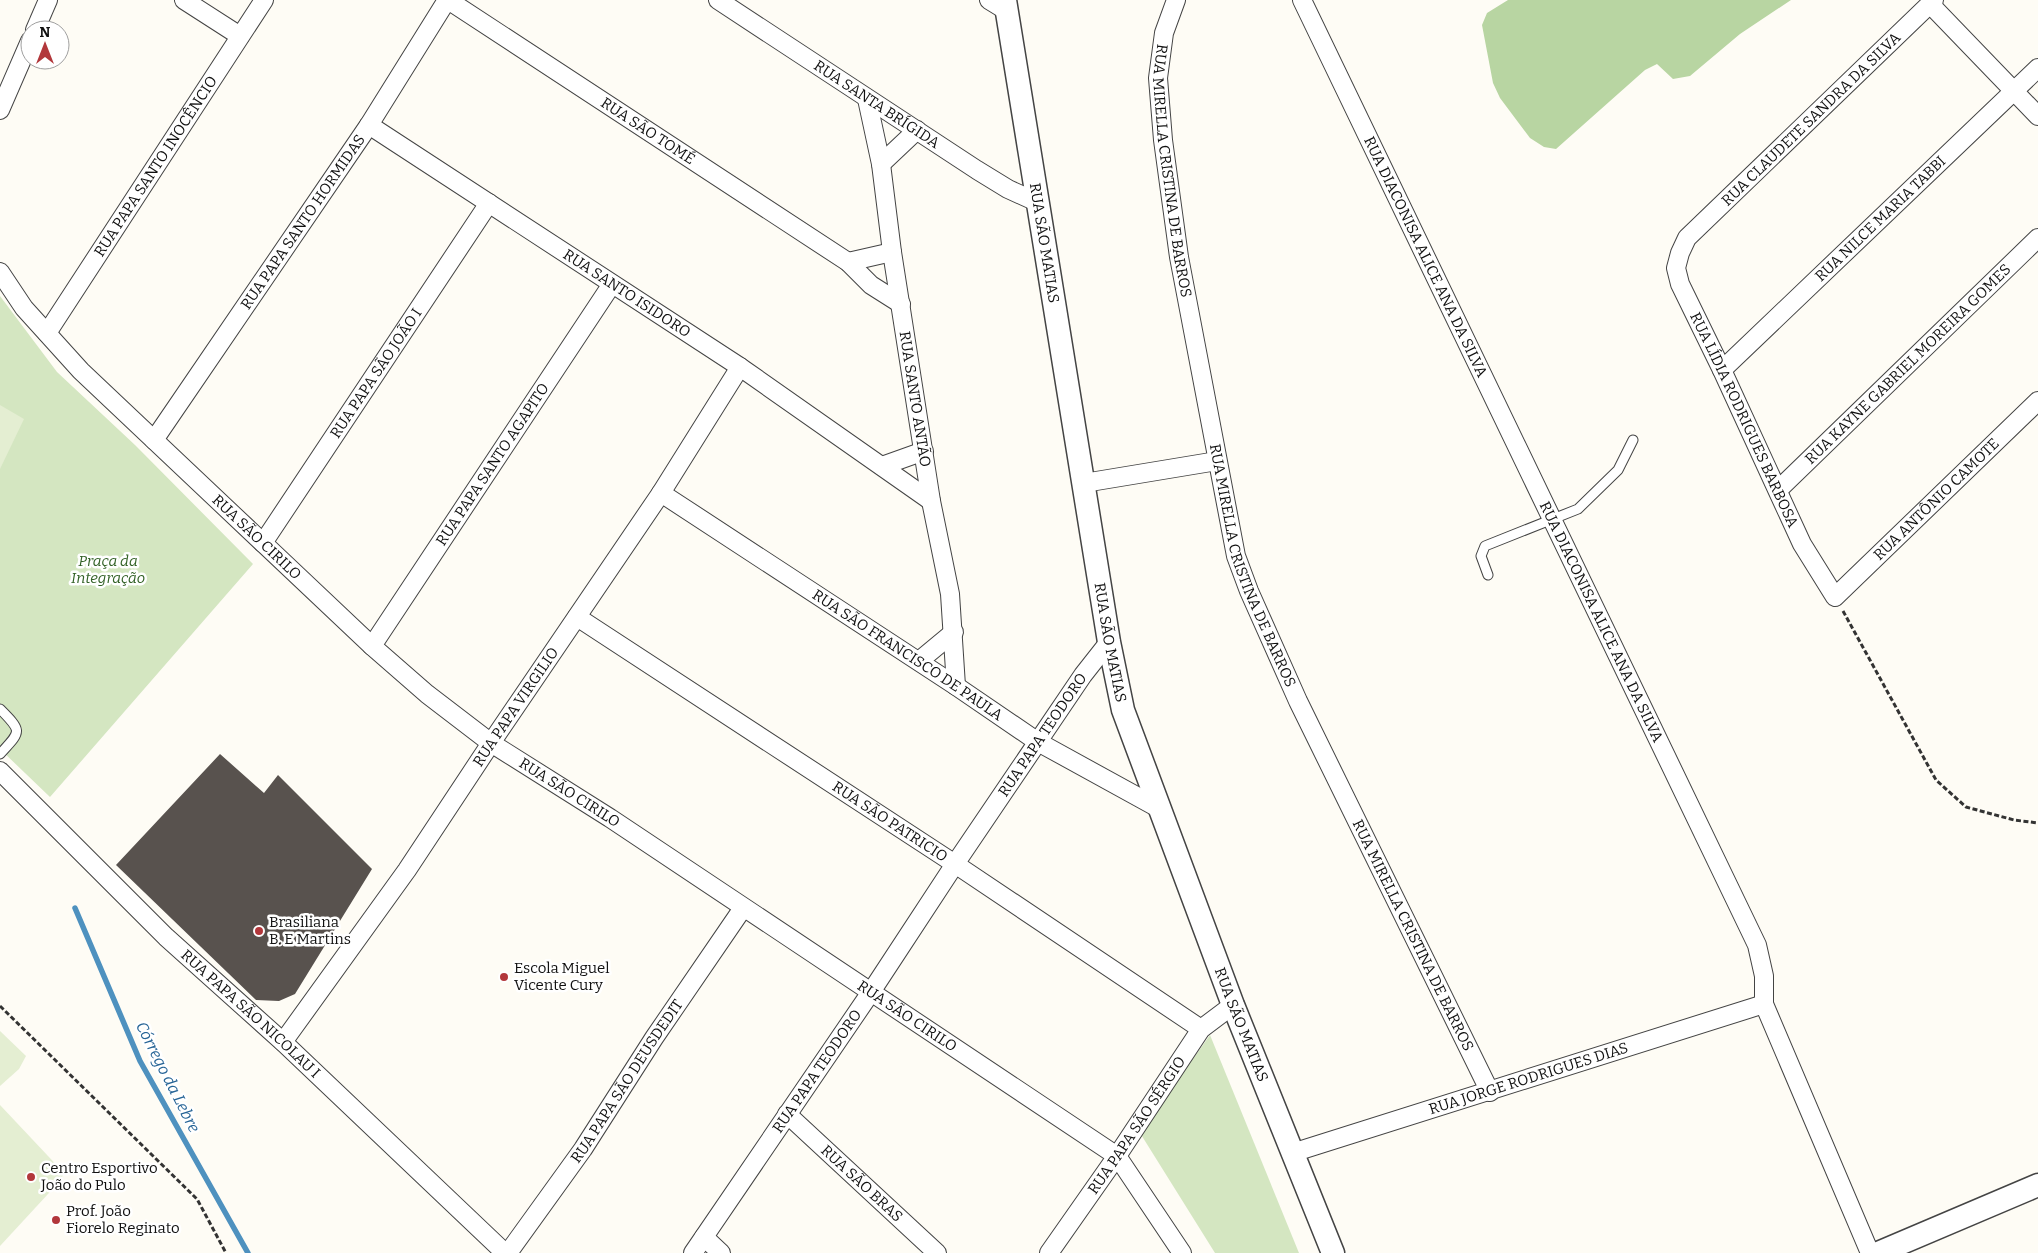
<svg xmlns="http://www.w3.org/2000/svg" width="2038" height="1253" font-family="Bitter,serif">
<style>
.green{fill:#d4e6c1}
.forest{fill:#b8d5a2}
.pitch{fill:#e4eed2}
.lines{fill:none;stroke-linecap:round;stroke-linejoin:round}
.stream{stroke:#4e91bf;stroke-width:5.5}
.building{fill:#58524e}
.service-casing{stroke:#444;stroke-width:11}
.minor-casing{stroke:#444;stroke-width:20}
.tertiary-casing{stroke:#444;stroke-width:25}
.path{stroke:#333;stroke-width:3;stroke-dasharray:5 2.5;stroke-linecap:butt}
.service{stroke:#fff;stroke-width:9}
.minor{stroke:#fff;stroke-width:18}
.tertiary{stroke:#fff;stroke-width:22}
.poi-dot{fill:#b2373b;stroke:#fff;stroke-width:2}
.labels{text-anchor:middle;dominant-baseline:central;stroke-width:5;stroke-linejoin:round;paint-order:stroke}
.street-label{font-size:15px;fill:#111;stroke:#fff}
.park-label{font-size:15px;font-style:italic;fill:#336227;stroke:#fff}
.poi-label{font-size:15px;fill:#111;stroke:#fff;text-anchor:start}
.water-label{font-size:16px;font-style:italic;fill:#266496;stroke:#fff}
</style>
<rect width="100%" height="100%" fill="#fefcf5"/>
<!-- green -->
<g class="green">
<polygon points="0,296 57,372 135,445 253,564 50,797 0,749"/>
<polygon points="1210,1035 1299,1253 1215,1253 1140,1133"/>
</g>
<!-- forest -->
<polygon class="forest" points="1508,0 1791,0 1740,34 1690,76 1673,79 1657,64 1645,70 1556,149 1544,147 1530,138 1500,98 1493,83 1482,25 1487,13"/>
<!-- pitch -->
<g class="pitch">
<polygon points="0,405 24,419 0,469"/>
<polygon points="0,1031 26,1056 19,1069 0,1086"/>
<polygon points="0,1105 64,1173 60,1181 0,1246"/>
</g>
<g class="lines">
<!-- stream -->
<polyline class="stream" points="75,908 140,1061 248,1253"/>
</g>
<!-- building -->
<polygon class="building" points="220,754 264,793 278,775 372,869 295,994 279,1001 256,1000 116,865"/>
<g class="lines">
<defs>
<g id="service">
<polyline points="1488,575 1481,556 1485,546 1578,509 1618,470 1633,440"/>
<path d="M0 709C23 732 21 731 0 754"/>
</g>
<g id="minor">
<polyline points="184,0 240,36"/>
<path id="s1" d="M448 0 848 262 871 285 901 304"/>
<path id="s2" d="M718 0 977 170 1008 189 1039 203"/>
<polyline points="989,0 1007,11"/>
<path id="s3" d="M1176 0 1164 33 1158 78 1163 140 1179 257 1236 556 1249 591 1298 701 1490 1092"/>
<path id="s4" d="M1302 0 1757 945 1764 976V1004L1870 1253"/>
<path id="s5" d="M1934 0 1687 238 1680 253 1676 268 1680 284 1722 370 1802 544 1835 597 2038 401"/>
<polyline points="1930,4 2038,116"/>
<polyline points="35,30 48,0"/>
<path id="s6" d="M867 99 881 164 892 252 931 501 950 594 956 686"/>
<polyline points="0,110 30,41"/>
<path id="s7" d="M369 125 740 367 931 501"/>
<polyline points="881,164 917,130"/>
<polyline points="848,262 892,252"/>
<path id="s8" d="M0 272 24 308 81 371 372 646 427 694 491 743 610 818 1117 1156 1182 1253"/>
<path id="s9" d="M47 333 264 0"/>
<path id="s10" d="M1722 370 2038 68"/>
<path id="s11" d="M154 440 369 125 447 0"/>
<polyline points="882,466 924,451"/>
<polyline points="1084,483 1217,461"/>
<path id="s12" d="M1778 490 2038 238"/>
<path id="s13" d="M661 493 956 686 1038 742 1160 809"/>
<path id="s14" d="M263 543 489 203"/>
<path id="s15" d="M577 617 955 864 1201 1029"/>
<path id="s16" d="M372 646 612 284"/>
<polyline points="919,661 954,632"/>
<path id="s17" d="M0 771 166 937 283 1042 505 1253"/>
<path id="s18" d="M283 1042 407 870 491 743 661 493 740 367"/>
<path id="s19" d="M787 1114 937 1253"/>
<path id="s20" d="M1292 1153 1764 1004"/>
<polyline points="704,1237 721,1253"/>
<path id="s21" d="M508 1253 583 1149 654 1038 743 908"/>
<path id="s22" d="M693 1253 871 992 955 864 1083 675 1109 642"/>
<path id="s23" d="M1049 1253 1117 1156 1201 1029 1233 1005"/>
</g>
<g id="tertiary">
<path id="s24" d="M1005 0 1109 642 1123 710 1233 1005 1333 1253"/>
<polyline points="1878,1253 2038,1185"/>
</g>
</defs>
<!-- service casing -->
<use href="#service" class="service-casing"/>
<!-- minor casing -->
<use href="#minor" class="minor-casing"/>
<!-- tertiary casing -->
<use href="#tertiary" class="tertiary-casing"/>
<!-- path -->
<g class="path">
<polyline points="1843,611 1936,780 1966,807 2014,820 2038,823"/>
<polyline points="0,1006 197,1199 226,1253"/>
</g>
<!-- service -->
<use href="#service" class="service"/>
<!-- minor -->
<use href="#minor" class="minor"/>
<!-- tertiary -->
<use href="#tertiary" class="tertiary"/>
</g>
<!-- markers -->
<g class="poi-dot">
<circle cx="259" cy="931" r="5"/>
<circle cx="504" cy="977" r="5"/>
<circle cx="31" cy="1177" r="5"/>
<circle cx="56" cy="1220" r="5"/>
</g>
<g class="labels">
<!-- street labels -->
<g class="street-label">
<text stroke="none"><textPath href="#s2" startOffset="190">RUA SANTA BRÍGIDA</textPath></text>
<text transform="translate(1811 119) rotate(-44)">RUA CLAUDETE SANDRA DA SILVA</text>
<text stroke="none"><textPath href="#s1" startOffset="239">RUA SÃO TOMÉ</textPath></text>
<text stroke="none"><textPath href="#s9" startOffset="199">RUA PAPA SANTO INOCÊNCIO</textPath></text>
<text stroke="none"><textPath href="#s3" startOffset="174">RUA MIRELLA CRISTINA DE BARROS</textPath></text>
<text stroke="none"><textPath href="#s10" startOffset="219">RUA NILCE MARIA TABBI</textPath></text>
<text stroke="none"><textPath href="#s11" startOffset="264">RUA PAPA SANTO HORMIDAS</textPath></text>
<text stroke="none"><textPath href="#s24" startOffset="246">RUA SÃO MATIAS</textPath></text>
<text stroke="none"><textPath href="#s4" startOffset="285">RUA DIACONISA ALICE ANA DA SILVA</textPath></text>
<text stroke="none"><textPath href="#s7" startOffset="308">RUA SANTO ISIDORO</textPath></text>
<text stroke="none"><textPath href="#s12" startOffset="181">RUA KAYNE GABRIEL MOREIRA GOMES</textPath></text>
<text stroke="none"><textPath href="#s14" startOffset="204">RUA PAPA SÃO JOÃO I</textPath></text>
<text stroke="none"><textPath href="#s6" startOffset="304">RUA SANTO ANTÃO</textPath></text>
<text stroke="none"><textPath href="#s5" startOffset="542">RUA LÍDIA RODRIGUES BARBOSA</textPath></text>
<text stroke="none"><textPath href="#s16" startOffset="218">RUA PAPA SANTO AGAPITO</textPath></text>
<text stroke="none"><textPath href="#s5" startOffset="882">RUA ANTÔNIO CAMOTE</textPath></text>
<text stroke="none"><textPath href="#s8" startOffset="370">RUA SÃO CIRILO</textPath></text>
<text stroke="none"><textPath href="#s3" startOffset="579">RUA MIRELLA CRISTINA DE BARROS</textPath></text>
<text stroke="none"><textPath href="#s4" startOffset="690">RUA DIACONISA ALICE ANA DA SILVA</textPath></text>
<text stroke="none"><textPath href="#s24" startOffset="651">RUA SÃO MATIAS</textPath></text>
<text stroke="none"><textPath href="#s13" startOffset="295">RUA SÃO FRANCISCO DE PAULA</textPath></text>
<text stroke="none"><textPath href="#s18" startOffset="408">RUA PAPA VIRGILIO</textPath></text>
<text stroke="none"><textPath href="#s22" startOffset="625">RUA PAPA TEODORO</textPath></text>
<text stroke="none"><textPath href="#s8" startOffset="775">RUA SÃO CIRILO</textPath></text>
<text stroke="none"><textPath href="#s15" startOffset="374">RUA SÃO PATRICIO</textPath></text>
<text stroke="none"><textPath href="#s3" startOffset="984">RUA MIRELLA CRISTINA DE BARROS</textPath></text>
<text stroke="none"><textPath href="#s17" startOffset="349">RUA PAPA SÃO NICOLAU I</textPath></text>
<text stroke="none"><textPath href="#s8" startOffset="1180">RUA SÃO CIRILO</textPath></text>
<text stroke="none"><textPath href="#s24" startOffset="1056">RUA SÃO MATIAS</textPath></text>
<text stroke="none"><textPath href="#s22" startOffset="220">RUA PAPA TEODORO</textPath></text>
<text stroke="none"><textPath href="#s20" startOffset="248">RUA JORGE RODRIGUES DIAS</textPath></text>
<text stroke="none"><textPath href="#s21" startOffset="209">RUA PAPA SÃO DEUSDEDIT</textPath></text>
<text stroke="none"><textPath href="#s23" startOffset="155">RUA PAPA SÃO SÉRGIO</textPath></text>
<text stroke="none"><textPath href="#s19" startOffset="102">RUA SÃO BRAS</textPath></text>
</g>
<!-- park labels -->
<g class="park-label">
<text x="108" y="561">Praça da<tspan x="108" dy="17">Integração</tspan></text>
</g>
<!-- poi labels -->
<g class="poi-label">
<text x="269" y="922">Brasiliana<tspan x="269" dy="17">B. E Martins</tspan></text>
<text x="514" y="968">Escola Miguel<tspan x="514" dy="17">Vicente Cury</tspan></text>
<text x="41" y="1168">Centro Esportivo<tspan x="41" dy="17">João do Pulo</tspan></text>
<text x="66" y="1211">Prof. João<tspan x="66" dy="17">Fiorelo Reginato</tspan></text>
</g>
<!-- water labels -->
<g class="water-label">
<text transform="translate(168 1077) rotate(63)">Córrego da Lebre</text>
</g>
</g>
<!-- north arrow -->
<g transform="translate(45 45)"><circle r="24" fill="#ffffff" stroke="#a0a0a0"/>
<path d="M0-4L9 19L0 12L-9 19Z" fill="#b2373b"/>
<text y="-8" font-size="14" font-weight="bold" text-anchor="middle" fill="#111111">N</text>
</g>
</svg>
